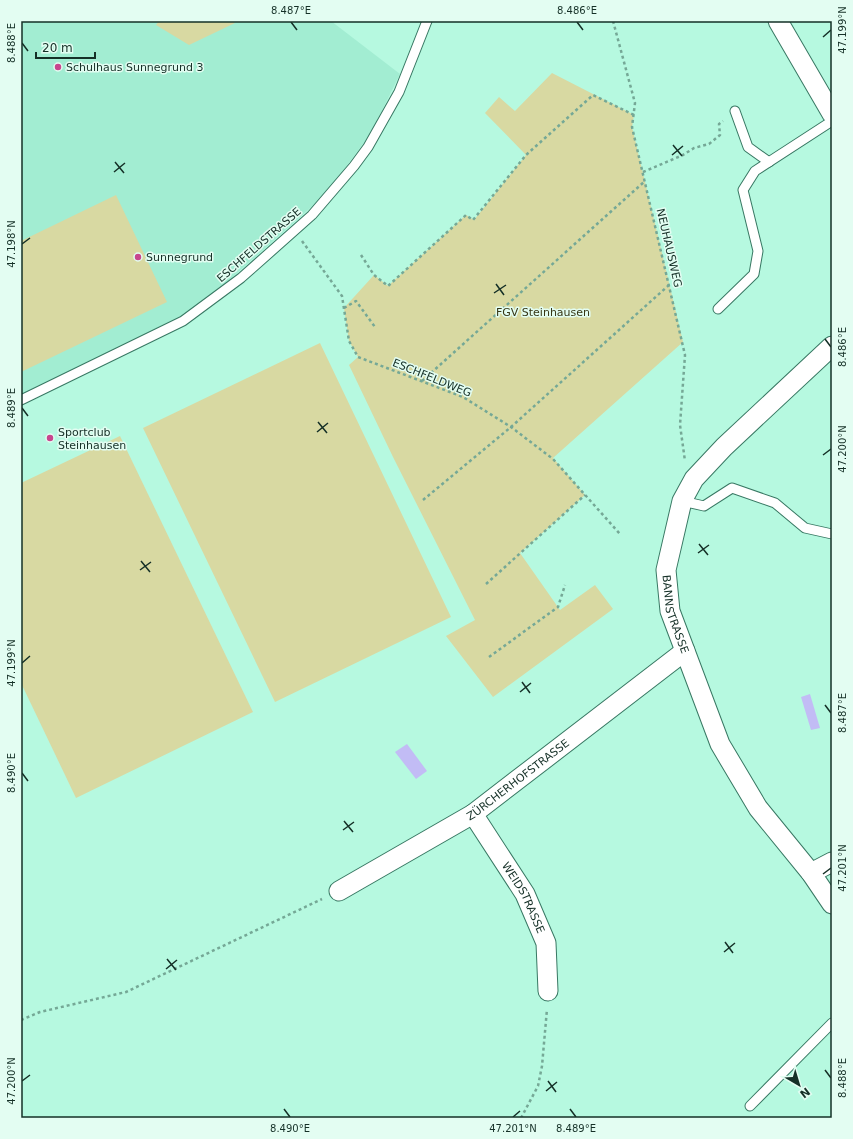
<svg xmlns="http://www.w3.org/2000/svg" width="853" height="1139" font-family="'DejaVu Sans',sans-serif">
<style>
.built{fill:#a2edd2}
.green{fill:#d8d9a2}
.water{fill:#c2bcf5}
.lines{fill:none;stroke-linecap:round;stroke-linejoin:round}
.service-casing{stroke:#387863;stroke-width:11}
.minor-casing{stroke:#387863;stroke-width:21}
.path{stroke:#75a896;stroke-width:2.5;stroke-dasharray:3 3;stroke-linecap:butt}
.service{stroke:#fff;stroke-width:9}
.minor{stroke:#fff;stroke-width:19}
.ticks{fill:none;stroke:#153027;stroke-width:1.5}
.poi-dot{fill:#c8468e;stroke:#e3fdf2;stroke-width:1.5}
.labels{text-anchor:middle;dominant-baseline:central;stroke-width:3;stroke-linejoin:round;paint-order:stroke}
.poi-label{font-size:11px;fill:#153027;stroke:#e3fdf2;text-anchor:start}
.street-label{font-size:11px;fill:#153027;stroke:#e3fdf2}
.park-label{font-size:11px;fill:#363614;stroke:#e3fdf2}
.neatline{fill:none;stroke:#153027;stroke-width:1.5}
.ticks-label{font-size:10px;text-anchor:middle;fill:#153027}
</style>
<rect width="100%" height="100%" fill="#b6f9e0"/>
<!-- built -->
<polygon class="built" points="21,21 331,21 400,74 371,133 326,194 183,321 21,400"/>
<!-- green -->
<g class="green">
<polygon points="159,21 232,21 235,23 189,45 156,25"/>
<polygon points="552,73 634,115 632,127 683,342 553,458 585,495 520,553 560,610 595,585 613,609 493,697 446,636 475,620 393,457 349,365 358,357 349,341 344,308 374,275 388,286 466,215 474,220 526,155 485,113 499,97 515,111"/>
<polygon points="116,195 167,302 21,372 21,241"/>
<polygon points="320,343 451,617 275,702 143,428"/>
<polygon points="120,436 253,712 76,798 21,683 21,483"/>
</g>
<!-- water -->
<g class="water">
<polygon points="810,694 820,728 811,730 801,697"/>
<polygon points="407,744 427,771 416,779 395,752"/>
</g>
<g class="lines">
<defs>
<g id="service">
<polyline points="735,111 748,147 769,162"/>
<polyline points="718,309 754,274 758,251 743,190 755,171 832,121"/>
<polyline points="21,400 183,321 241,278 312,215 354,166 368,147 399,92 427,21"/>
<polyline points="682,501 704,506 732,488 775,503 805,528 832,534"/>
<polyline points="750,1106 832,1023"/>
</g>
<g id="minor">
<polyline points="778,21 832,114"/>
<path id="s1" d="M832 346 724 447 694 479 682 501 666 570 670 611 720 744 758 808 811 873 832 904"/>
<path id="s2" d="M473 814 525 894 546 943 548 991"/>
<polyline points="811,873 832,862"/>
<path id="s3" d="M339 891 473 814 685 651"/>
</g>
</defs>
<!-- service casing -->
<use href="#service" class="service-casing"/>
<!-- minor casing -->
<use href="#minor" class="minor-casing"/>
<!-- path -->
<g class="path">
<polyline points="613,21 635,103 632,127 685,355 680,425 685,461"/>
<polyline points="643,172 683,155 694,148 709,144 720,135 719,124 723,121"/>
<polyline points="302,241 342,296 349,341 358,357 463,397 511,427 553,459 620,534"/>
<polyline points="361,255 374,275 388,286 466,215 473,220 526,155 593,95 634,115"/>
<polyline points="344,308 356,301 375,327"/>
<polyline points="422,381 645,181"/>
<polyline points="423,500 511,427 669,285"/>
<polyline points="486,584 585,495"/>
<polyline points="489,657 558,607 565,585"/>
<polyline points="21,1020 40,1012 126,992 322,899"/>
<polyline points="521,1118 538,1086 542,1066 547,1009"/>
</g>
<!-- service -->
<use href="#service" class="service"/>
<!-- minor -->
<use href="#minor" class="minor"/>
</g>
<!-- ticks -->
<path class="ticks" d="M291 22 297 30M577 22 583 30M823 37 831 30M22 43 28 51M673 145 682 156M672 155 683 146M115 162 124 173M114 172 125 163M22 244 30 238M496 284 504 295M494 293 506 285M825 339 831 347M22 408 28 416M318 422 327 433M317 432 328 423M823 455 831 449M699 544 708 555M698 553 709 545M141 561 150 572M140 570 151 562M22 663 30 656M522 682 530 693M520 692 531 683M825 705 831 713M22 773 28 781M344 821 353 832M343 830 354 822M823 874 831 868M725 942 733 953M724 952 735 943M167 959 176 970M166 969 177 960M825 1070 831 1078M22 1081 30 1075M548 1081 556 1092M546 1091 557 1082M284 1109 290 1117M570 1109 576 1117M513 1117 520 1111"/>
<!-- markers -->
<g class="poi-dot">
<circle cx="58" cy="67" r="4"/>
<circle cx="138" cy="257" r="4"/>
<circle cx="50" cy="438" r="4"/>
</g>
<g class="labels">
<!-- poi labels -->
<g class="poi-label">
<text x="66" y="67">Schulhaus Sunnegrund 3</text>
<text x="146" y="257">Sunnegrund</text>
<text x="58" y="432">Sportclub<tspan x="58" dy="13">Steinhausen</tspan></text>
</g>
<!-- street labels -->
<g class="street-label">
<text transform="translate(259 245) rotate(-41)">ESCHFELDSTRASSE</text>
<text transform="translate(669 248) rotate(77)">NEUHAUSWEG</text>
<text transform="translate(432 378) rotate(22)">ESCHFELDWEG</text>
<text stroke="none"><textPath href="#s1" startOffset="333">BANNSTRASSE</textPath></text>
<text stroke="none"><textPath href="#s3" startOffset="211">ZÜRCHERHOFSTRASSE</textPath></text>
<text stroke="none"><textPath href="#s2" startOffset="98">WEIDSTRASSE</textPath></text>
</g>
<!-- park labels -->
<g class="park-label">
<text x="543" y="312">FGV Steinhausen</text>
</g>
</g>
<!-- border -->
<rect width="853" height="1139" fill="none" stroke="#e3fdf2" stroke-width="44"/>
<!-- north arrow -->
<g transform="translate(799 1085) rotate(142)" stroke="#e3fdf2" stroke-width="3" paint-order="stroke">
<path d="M0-3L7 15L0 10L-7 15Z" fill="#153027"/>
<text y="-6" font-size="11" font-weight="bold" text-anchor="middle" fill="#153027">N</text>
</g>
<!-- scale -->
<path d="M36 52v6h59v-6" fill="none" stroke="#153027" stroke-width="2"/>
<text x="42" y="52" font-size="12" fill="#153027" stroke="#e3fdf2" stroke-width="3" paint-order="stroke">20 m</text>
<rect x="22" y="22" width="809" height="1095" class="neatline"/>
<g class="ticks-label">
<text x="291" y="14">8.487°E</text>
<text x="577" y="14">8.486°E</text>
<text transform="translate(842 30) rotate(-90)" y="4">47.199°N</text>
<text transform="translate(11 43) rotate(-90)" y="4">8.488°E</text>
<text transform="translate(11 244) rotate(-90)" y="4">47.198°N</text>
<text transform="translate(842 347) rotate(-90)" y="4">8.486°E</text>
<text transform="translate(11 408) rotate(-90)" y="4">8.489°E</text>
<text transform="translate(842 449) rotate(-90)" y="4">47.200°N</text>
<text transform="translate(11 663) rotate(-90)" y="4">47.199°N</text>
<text transform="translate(842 713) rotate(-90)" y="4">8.487°E</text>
<text transform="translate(11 773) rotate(-90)" y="4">8.490°E</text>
<text transform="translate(842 868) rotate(-90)" y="4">47.201°N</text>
<text transform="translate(842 1078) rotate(-90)" y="4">8.488°E</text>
<text transform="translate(11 1081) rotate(-90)" y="4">47.200°N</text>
<text x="290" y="1132">8.490°E</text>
<text x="513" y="1132">47.201°N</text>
<text x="576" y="1132">8.489°E</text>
</g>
</svg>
